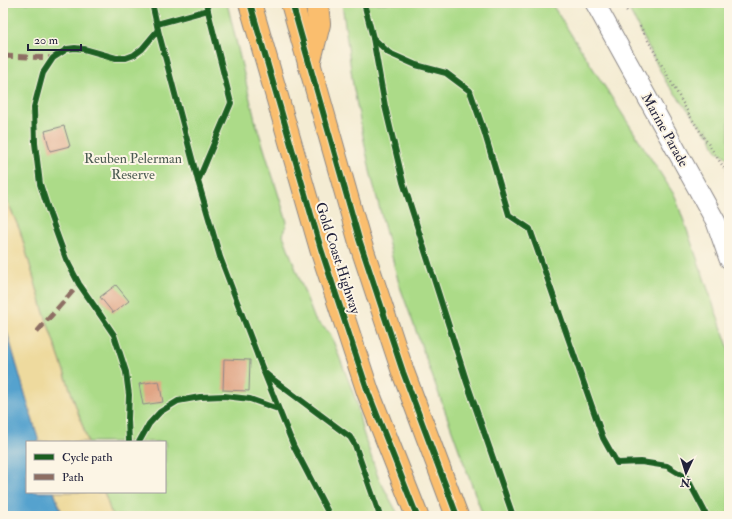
<svg xmlns="http://www.w3.org/2000/svg" width="732" height="519" font-family="'IM FELL Double Pica',serif">
<style>
.green{fill:#acdb88;stroke:#677e62}
.sand{fill:#eeda9e;stroke:#887e6c}
.water{fill:#54a2ce;stroke:#3b6284}
.building{fill:#e0a585}
.lines{fill:none;stroke-linecap:round;stroke-linejoin:round}
.tertiary-casing{stroke:#8b8787;stroke-width:21}
.trunk-casing{stroke:#8b8787;stroke-width:24}
.path{stroke:#8b8787;stroke-width:2.5;stroke-dasharray:1 3;stroke-linecap:butt}
.tertiary{stroke:#fff;stroke-width:19}
.trunk{stroke:#fabe6e;stroke-width:22}
.quiet{stroke:#8d6e63;stroke-width:5;stroke-dasharray:10 5;stroke-linecap:butt}
.cycleway-casing{stroke:#fcf5e5;stroke-width:8}
.cycleway{stroke:#1b5e20;stroke-width:6}
.labels{text-anchor:middle;dominant-baseline:central;stroke-width:4;stroke-linejoin:round;paint-order:stroke}
.street-label{font-size:14px;fill:#22223b;stroke:#fcf5e5}
.park-label{font-size:14px;fill:#4b5a52;stroke:#fcf5e5}
</style>
<rect width="100%" height="100%" fill="#fcf5e5"/>
<filter id="ink" filterUnits="userSpaceOnUse"><feTurbulence type="fractalNoise" baseFrequency=".025" numOctaves="2"/><feDisplacementMap in="SourceGraphic" scale="8" xChannelSelector="R" yChannelSelector="G"/><feConvolveMatrix kernelMatrix="1 2 1 2 8 2 1 2 1" color-interpolation-filters="sRGB"/></filter>
<filter id="wash" filterUnits="userSpaceOnUse"><feTurbulence type="fractalNoise" baseFrequency=".012" numOctaves="4" result="noise"/><feDisplacementMap in="SourceGraphic" scale="16" xChannelSelector="R" yChannelSelector="G"/><feGaussianBlur stdDeviation="0.9" result="paint"/><feColorMatrix in="noise" values="0 0 0 0 0 0 0 0 0 0 0 0 0 0 0 0 0 1.4 0 .05"/><feComposite in="paint" operator="in"/></filter>
<g filter="url(#wash)">
<rect width="100%" height="100%" fill="#f4ecd3"/>
<!-- green -->
<g class="green">
<polygon points="3,3 227,3 255,120 287,222 283,235 315,320 330,333 356,400 362,429 378,477 399,516 112,516 104,492 165,492 165,442 88,442 43,310 20,231 3,191"/>
<polygon points="342,3 551,3 675,196 729,349 729,516 483,516 399,284 370,171 353,85"/>
<polygon points="626,3 729,3 729,159 716,150 707,128 708,135 666,82"/>
</g>
<!-- sand -->
<g class="sand">
<polygon points="3,191 20,231 43,310 88,442 39,442 3,318"/>
<polygon points="54,492 104,492 112,516 63,516"/>
</g>
<!-- water -->
<polygon class="water" points="3,318 39,442 27,442 27,492 54,492 63,516 3,516"/>
<g id="blocks">
<!-- building -->
<g class="building">
<polygon points="64,126 70,146 50,151 45,131"/>
<polygon points="116,285 129,301 113,313 100,297"/>
<polygon points="224,359 250,360 249,391 223,390"/>
<polygon points="159,381 163,402 143,405 139,384"/>
</g>
</g>
</g>
<g filter="url(#ink)">
<use href="#blocks" fill-opacity="0" stroke="#8b8787" stroke-width="1"/>
<g class="lines">
<defs>
<polyline id="tertiary" points="595,3 716,222 729,259"/>
<g id="trunk">
<polyline points="250,3 321,249 368,392 417,516"/>
<polyline points="292,3 359,239 403,372 457,516"/>
<polyline points="309,64 319,24 317,3"/>
</g>
</defs>
<!-- tertiary casing -->
<use href="#tertiary" class="tertiary-casing"/>
<!-- trunk casing -->
<use href="#trunk" class="trunk-casing"/>
<!-- path -->
<g class="path">
<polyline points="624,3 624,7 627,11"/>
<polyline points="640,26 690,116 728,174"/>
</g>
<!-- tertiary -->
<use href="#tertiary" class="tertiary"/>
<!-- trunk -->
<use href="#trunk" class="trunk"/>
<!-- quiet -->
<g class="quiet">
<polyline points="3,56 53,58"/>
<polyline points="37,332 79,284"/>
</g>
<defs>
<g id="cycleway">
<polyline points="152,3 158,30 198,181 220,257 263,370 294,447 330,516"/>
<polyline points="250,3 321,249 368,392 417,516"/>
<polyline points="292,3 359,239 403,372 457,516"/>
<polyline points="364,3 373,38 389,53 416,65 446,73 470,91 484,131 509,215 530,229 603,438 617,463 641,462 667,466 687,478 707,516"/>
<polyline points="157,24 208,10"/>
<polyline points="373,38 385,106 403,182 467,383 513,516"/>
<polyline points="198,181 231,103 206,3"/>
<polyline points="264,372 271,378 350,437 355,445 380,516"/>
<polyline points="129,442 128,419 129,395 126,372 114,335 95,307 79,284 66,259 50,215 40,184 35,143 34,107 43,73 53,58 67,49 75,48 84,49 116,58 126,58 134,55 142,49 158,30"/>
<polyline points="139,442 149,424 160,412 178,401 200,397 224,396 250,399 278,409"/>
</g>
</defs>
<!-- cycleway casing -->
<use href="#cycleway" class="cycleway-casing"/>
<!-- cycleway -->
<use href="#cycleway" class="cycleway"/>
</g>
</g>
<g class="labels">
<!-- street labels -->
<g class="street-label">
<text transform="translate(665 130) rotate(61)">Marine Parade</text>
<text transform="translate(338 258) rotate(72)">Gold Coast Highway</text>
</g>
<!-- park labels -->
<g class="park-label">
<text x="133" y="158">Reuben Pelerman<tspan x="133" dy="16">Reserve</tspan></text>
</g>
</g>
<!-- margin -->
<rect width="732" height="519" fill="none" stroke="#fcf5e5" stroke-width="16"/>
<!-- legend -->
<rect x="26" y="441" width="140" height="52" fill="#fcf5e5" stroke="#a5a1a1"/>
<rect x="34" y="454" width="20" height="6" fill="#1b5e20" stroke="#a5a1a1"/>
<text x="62" y="461" font-size="12" fill="#22223b">Cycle path</text>
<rect x="34" y="474" width="20" height="6" fill="#8d6e63" stroke="#a5a1a1"/>
<text x="62" y="481" font-size="12" fill="#22223b">Path</text>
<!-- north arrow -->
<g transform="translate(686 473) rotate(184)" stroke="#fcf5e5" stroke-width="3" paint-order="stroke">
<path d="M0-3L7 15L0 10L-7 15Z" fill="#22223b"/>
<text y="-6" font-size="11" font-weight="bold" text-anchor="middle" fill="#22223b">N</text>
</g>
<!-- scale -->
<path d="M28 44v6h53v-6" fill="none" stroke="#22223b" stroke-width="2"/>
<text x="34" y="44" font-size="12" fill="#22223b" stroke="#fcf5e5" stroke-width="3" paint-order="stroke">20 m</text>
</svg>
